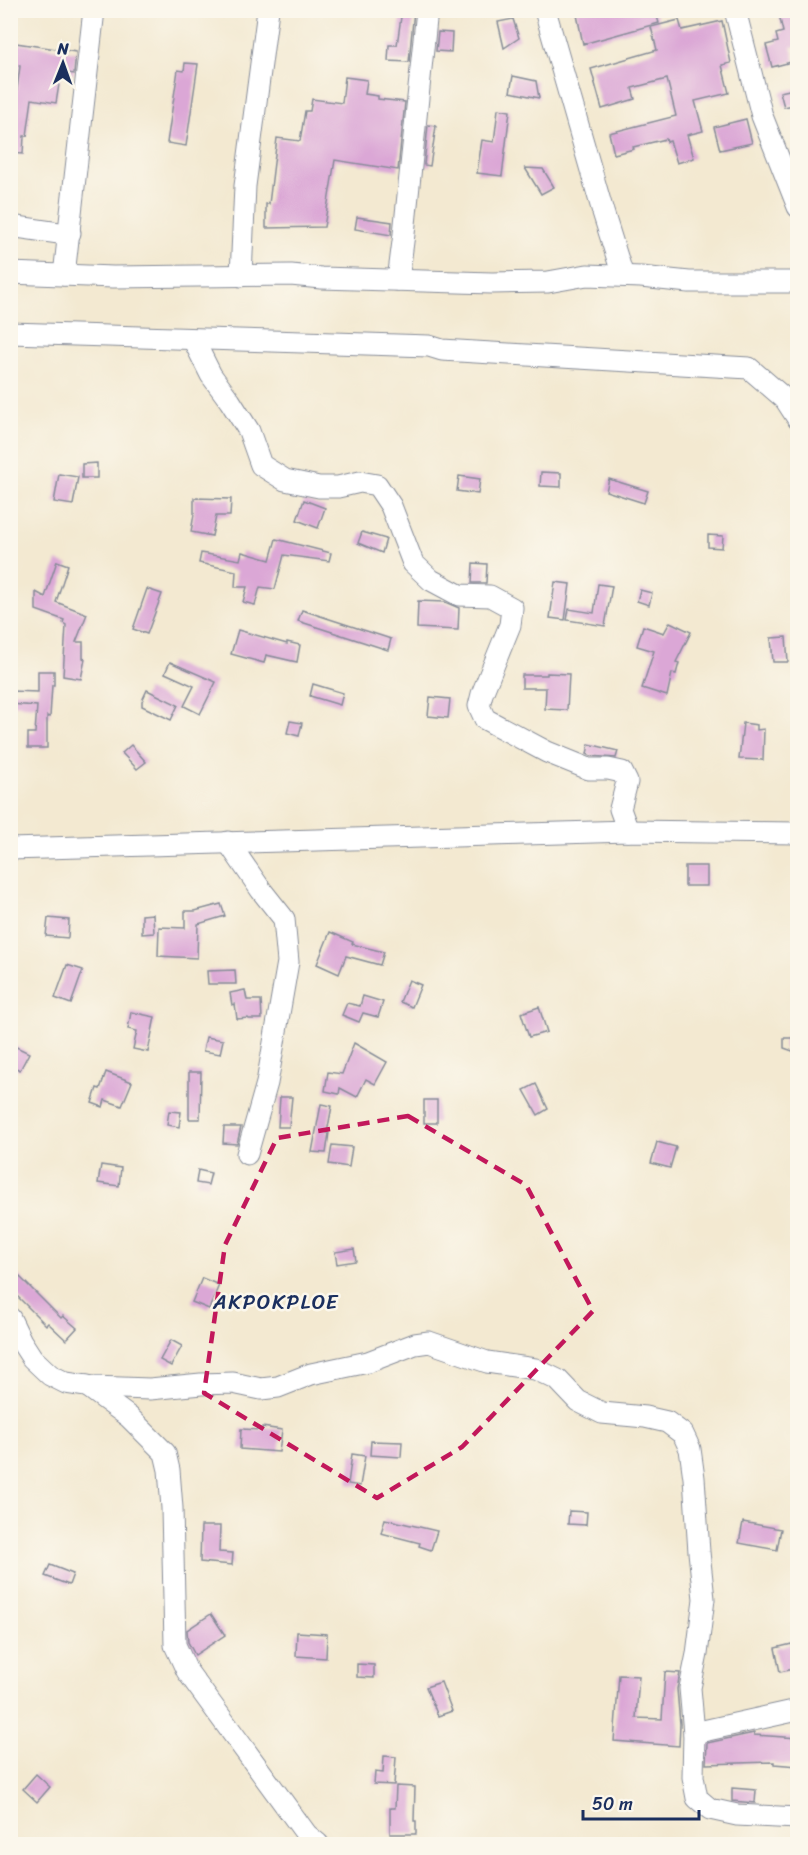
<svg xmlns="http://www.w3.org/2000/svg" width="808" height="1855" font-family="Sriracha,sans-serif">
<style>
.building{fill:#dba7d6}
.lines{fill:none;stroke-linecap:round;stroke-linejoin:round}
.minor-casing{stroke:#878c98;stroke-width:23}
.minor{stroke:#fff;stroke-width:21}
.marked{fill:none;stroke:#c2185b;stroke-width:4.5;stroke-dasharray:12 8;stroke-linejoin:round}
.labels{text-anchor:middle;dominant-baseline:central;stroke-width:5;stroke-linejoin:round;paint-order:stroke}
.quarter-label{font-size:21px;letter-spacing:1.5px;fill:#1b2f5e;stroke:#fbf7ec}
</style>
<rect width="100%" height="100%" fill="#fbf7ec"/>
<filter id="ink" filterUnits="userSpaceOnUse"><feTurbulence type="fractalNoise" baseFrequency=".0167" numOctaves="2"/><feDisplacementMap in="SourceGraphic" scale="12" xChannelSelector="R" yChannelSelector="G"/><feConvolveMatrix kernelMatrix="1 2 1 2 8 2 1 2 1" color-interpolation-filters="sRGB"/></filter>
<filter id="wash" filterUnits="userSpaceOnUse"><feTurbulence type="fractalNoise" baseFrequency=".008" numOctaves="4" result="noise"/><feDisplacementMap in="SourceGraphic" scale="24" xChannelSelector="R" yChannelSelector="G"/><feGaussianBlur stdDeviation="1.35" result="paint"/><feColorMatrix in="noise" values="0 0 0 0 0 0 0 0 0 0 0 0 0 0 0 0 0 1.4 0 .05"/><feComposite in="paint" operator="in"/></filter>
<g filter="url(#wash)">
<rect width="100%" height="100%" fill="#f3e9d1"/>
<g id="blocks">
<!-- building -->
<g class="building">
<polygon points="402,10 414,10 409,62 388,61 389,45 397,45"/>
<polygon points="576,10 655,10 659,23 583,44"/>
<polygon points="778,10 798,10 798,46 791,47 795,61 772,67 766,45 778,42 776,34 783,32"/>
<polygon points="513,19 519,38 504,48 498,22"/>
<polygon points="679,20 682,30 722,21 731,63 722,65 729,93 695,101 703,131 687,135 694,158 677,163 670,141 667,142 666,139 633,147 634,149 614,154 609,133 676,116 667,79 632,88 635,99 602,109 591,69 657,50 651,27"/>
<polygon points="438,32 452,33 451,52 436,51"/>
<polygon points="16,43 76,52 74,74 61,72 56,103 32,99 27,136 24,136 23,154 10,153 10,88 17,89 20,66 13,64"/>
<polygon points="185,63 198,64 186,146 167,143 178,70 184,71"/>
<polygon points="513,76 536,81 539,98 510,92"/>
<polygon points="345,77 367,80 365,94 378,96 378,99 405,102 398,170 335,160 324,227 266,228 266,204 269,204 277,138 300,141 305,111 310,111 312,99 342,103"/>
<polygon points="798,88 798,104 784,107 780,92"/>
<polygon points="498,109 510,111 502,176 477,173 482,140 494,142"/>
<polygon points="746,119 752,143 720,150 714,127"/>
<polygon points="428,125 436,126 430,166 424,165"/>
<polygon points="525,168 543,169 554,187 541,194"/>
<polygon points="357,217 392,222 391,235 355,229"/>
<polygon points="97,463 97,478 82,478 82,464"/>
<polygon points="541,472 561,473 561,487 540,486"/>
<polygon points="59,474 78,477 73,505 54,502"/>
<polygon points="459,476 480,479 478,494 457,491"/>
<polygon points="609,479 648,491 644,503 606,491"/>
<polygon points="194,498 231,499 230,516 216,516 212,536 191,532 194,514"/>
<polygon points="304,500 325,508 318,528 297,520"/>
<polygon points="362,532 386,539 382,553 358,543"/>
<polygon points="708,535 723,536 722,548 708,547"/>
<polygon points="276,539 331,553 329,561 284,555 275,589 260,587 255,605 243,602 247,587 235,587 236,571 199,563 201,553 240,560 242,552 270,560"/>
<polygon points="57,561 68,565 56,602 87,614 76,642 83,642 83,658 85,659 81,679 63,676 66,625 63,623 64,620 36,610 36,592 45,597"/>
<polygon points="473,563 487,564 486,583 472,583"/>
<polygon points="555,582 570,584 565,620 550,618"/>
<polygon points="598,584 612,586 605,626 567,620 569,609 594,613"/>
<polygon points="147,589 162,594 147,634 133,629"/>
<polygon points="640,590 652,593 649,605 637,601"/>
<polygon points="418,601 445,602 459,608 458,630 417,628"/>
<polygon points="302,610 391,639 388,650 298,621"/>
<polygon points="670,622 691,632 676,662 679,663 676,674 672,673 667,696 642,688 654,651 637,646 643,626 664,633"/>
<polygon points="238,630 287,644 287,642 300,645 297,662 266,655 264,663 231,654"/>
<polygon points="786,637 788,662 773,662 771,638"/>
<polygon points="170,662 216,682 200,714 184,706 194,686 165,673"/>
<polygon points="38,671 54,671 54,685 52,685 50,717 47,716 47,748 28,748 28,733 35,733 37,706 10,704 10,691 38,692"/>
<polygon points="547,673 569,674 567,710 545,709 546,688 522,688 522,675 547,675"/>
<polygon points="313,684 343,693 340,705 310,696"/>
<polygon points="147,690 178,705 171,720 142,706 142,701"/>
<polygon points="430,697 450,699 448,718 428,716"/>
<polygon points="290,721 302,723 299,736 287,733"/>
<polygon points="743,723 757,725 757,730 764,729 763,760 739,759"/>
<polygon points="589,744 618,751 616,758 591,756 587,754"/>
<polygon points="131,745 146,762 137,769 122,753"/>
<rect x="685" y="866" width="22" height="20"/>
<polygon points="221,904 225,916 198,924 197,958 158,956 159,927 185,928 185,911 195,911"/>
<polygon points="153,914 154,933 142,934 142,915"/>
<polygon points="48,918 69,920 68,938 46,936"/>
<polygon points="330,932 353,942 352,944 384,952 380,965 346,956 339,974 317,964"/>
<polygon points="67,965 83,970 71,1004 55,998"/>
<polygon points="235,970 236,984 208,984 207,971"/>
<polygon points="409,980 421,985 412,1007 400,1002"/>
<polygon points="245,990 247,1000 261,1000 262,1019 249,1019 248,1018 237,1019 235,1004 232,1005 230,993"/>
<polygon points="363,996 383,1002 378,1017 363,1013 359,1022 342,1015 347,1003 360,1006"/>
<polygon points="539,1007 547,1032 529,1037 521,1013"/>
<polygon points="131,1012 155,1017 148,1052 133,1049 137,1031 128,1029"/>
<polygon points="206,1037 223,1040 220,1054 203,1051"/>
<polygon points="784,1038 798,1038 798,1053 784,1048"/>
<polygon points="354,1043 387,1062 375,1084 366,1079 357,1097 340,1088 339,1094 325,1091 328,1072 342,1074"/>
<polygon points="10,1044 29,1053 20,1070 10,1065"/>
<polygon points="106,1072 132,1082 122,1106 105,1100 103,1107 92,1103 97,1088 100,1089"/>
<polygon points="189,1072 201,1072 200,1119 189,1119"/>
<polygon points="536,1084 548,1109 538,1115 524,1090"/>
<polygon points="280,1097 292,1097 289,1127 278,1127"/>
<rect x="424" y="1100" width="13" height="23"/>
<polygon points="321,1104 332,1106 327,1133 329,1133 326,1153 312,1152"/>
<polygon points="169,1111 181,1112 179,1127 167,1125"/>
<polygon points="224,1127 241,1127 237,1144 223,1143"/>
<polygon points="657,1142 676,1147 670,1168 651,1163"/>
<polygon points="332,1145 352,1147 349,1167 329,1164"/>
<polygon points="101,1165 121,1168 119,1186 98,1183"/>
<polygon points="198,1170 211,1173 208,1185 196,1183"/>
<polygon points="354,1249 356,1261 337,1264 335,1252"/>
<polygon points="18,1275 61,1318 63,1316 77,1328 66,1340 48,1323 46,1325 10,1289 10,1282"/>
<polygon points="202,1278 219,1285 209,1309 192,1302"/>
<polygon points="171,1340 182,1346 171,1366 160,1360"/>
<polygon points="262,1427 282,1430 279,1452 240,1449 241,1429 262,1430"/>
<polygon points="371,1441 402,1442 401,1457 370,1455"/>
<polygon points="352,1454 365,1456 360,1486 348,1484"/>
<polygon points="569,1511 587,1512 586,1525 568,1524"/>
<polygon points="385,1519 437,1531 431,1550 419,1546 420,1543 381,1533"/>
<polygon points="743,1522 781,1529 777,1550 739,1543"/>
<polygon points="201,1526 220,1526 219,1552 233,1553 232,1565 200,1562"/>
<polygon points="50,1565 73,1574 69,1585 45,1576"/>
<polygon points="211,1614 225,1635 195,1655 188,1642 187,1630"/>
<polygon points="297,1632 327,1634 326,1658 296,1656"/>
<polygon points="792,1644 797,1668 780,1672 775,1648"/>
<polygon points="357,1664 374,1665 374,1678 357,1677"/>
<polygon points="665,1672 680,1673 677,1689 680,1724 679,1746 614,1741 619,1675 639,1676 636,1718 662,1719"/>
<polygon points="441,1682 452,1711 438,1716 426,1687"/>
<polygon points="754,1733 754,1735 798,1738 798,1766 774,1764 774,1762 706,1764 707,1743"/>
<polygon points="384,1756 396,1757 394,1785 374,1784 375,1772 383,1773"/>
<polygon points="36,1774 50,1787 37,1802 23,1789"/>
<polygon points="396,1786 415,1787 414,1821 416,1821 416,1834 390,1834 390,1808 395,1808"/>
<polygon points="732,1788 756,1790 755,1803 732,1801"/>
</g>
</g>
</g>
<g filter="url(#ink)">
<use href="#blocks" fill-opacity="0" stroke="#878c98" stroke-width="1.5"/>
<g class="lines">
<defs>
<g id="minor">
<polyline points="545,10 603,212 623,276"/>
<polyline points="735,10 762,116 798,207"/>
<polyline points="10,226 59,233 70,233"/>
<polyline points="10,273 113,277 291,275 321,278 492,283 548,282 587,275 641,277 689,282 798,282"/>
<polyline points="64,275 94,10"/>
<polyline points="241,276 245,186 268,10"/>
<polyline points="398,280 404,234 427,10"/>
<polyline points="10,333 429,346 442,350 749,368 785,399 798,419"/>
<polyline points="193,339 211,375 230,401 249,431 261,465 285,480 319,487 338,487 360,482 377,485 391,506 413,563 431,580 459,595 490,596 512,608 510,625 482,694 479,706 485,719 547,752 589,769 608,769 622,772 627,782 620,809 628,831"/>
<polyline points="228,842 261,890 284,919 288,962 267,1083 247,1154"/>
<polyline points="10,849 628,831 798,833"/>
<polyline points="10,1318 21,1341 32,1358 50,1375 66,1383 93,1387 150,1389 201,1384 233,1383 261,1389 278,1387 311,1374 368,1362 415,1344 429,1342 487,1362 535,1369 558,1380 578,1401 602,1413 645,1417 667,1422 683,1434 690,1449 694,1478 699,1552 704,1599 697,1654 690,1688 694,1733 693,1777 697,1798 710,1809 737,1815 798,1818"/>
<polyline points="87,1386 129,1417 165,1453 169,1470 172,1508 175,1645 187,1671 307,1835 318,1844"/>
<polyline points="694,1733 798,1710"/>
</g>
</defs>
<!-- minor casing -->
<use href="#minor" class="minor-casing"/>
<!-- minor -->
<use href="#minor" class="minor"/>
</g>
</g>
<!-- marked area -->
<path class="marked" d="M408 1116 526 1185 593 1311 462 1447 377 1498 204 1393 225 1245 277 1138Z"/>
<g class="labels">
<!-- quarter labels -->
<g class="quarter-label">
<text x="276" y="1302">AKPOKPLOE</text>
</g>
</g>
<!-- margin -->
<rect width="808" height="1855" fill="none" stroke="#fbf7ec" stroke-width="36"/>
<!-- north arrow -->
<g transform="translate(63 63) rotate(1)" stroke="#fbf7ec" stroke-width="4.5" paint-order="stroke">
<path d="M0-4.5L10 22L0 15L-10 22Z" fill="#1b2f5e"/>
<text y="-9" font-size="16" font-weight="bold" text-anchor="middle" fill="#1b2f5e">N</text>
</g>
<!-- scale -->
<path d="M583 1810v9h116v-9" fill="none" stroke="#1b2f5e" stroke-width="3"/>
<text x="592" y="1810" font-size="18" fill="#1b2f5e" stroke="#fbf7ec" stroke-width="4.5" paint-order="stroke">50 m</text>
</svg>
